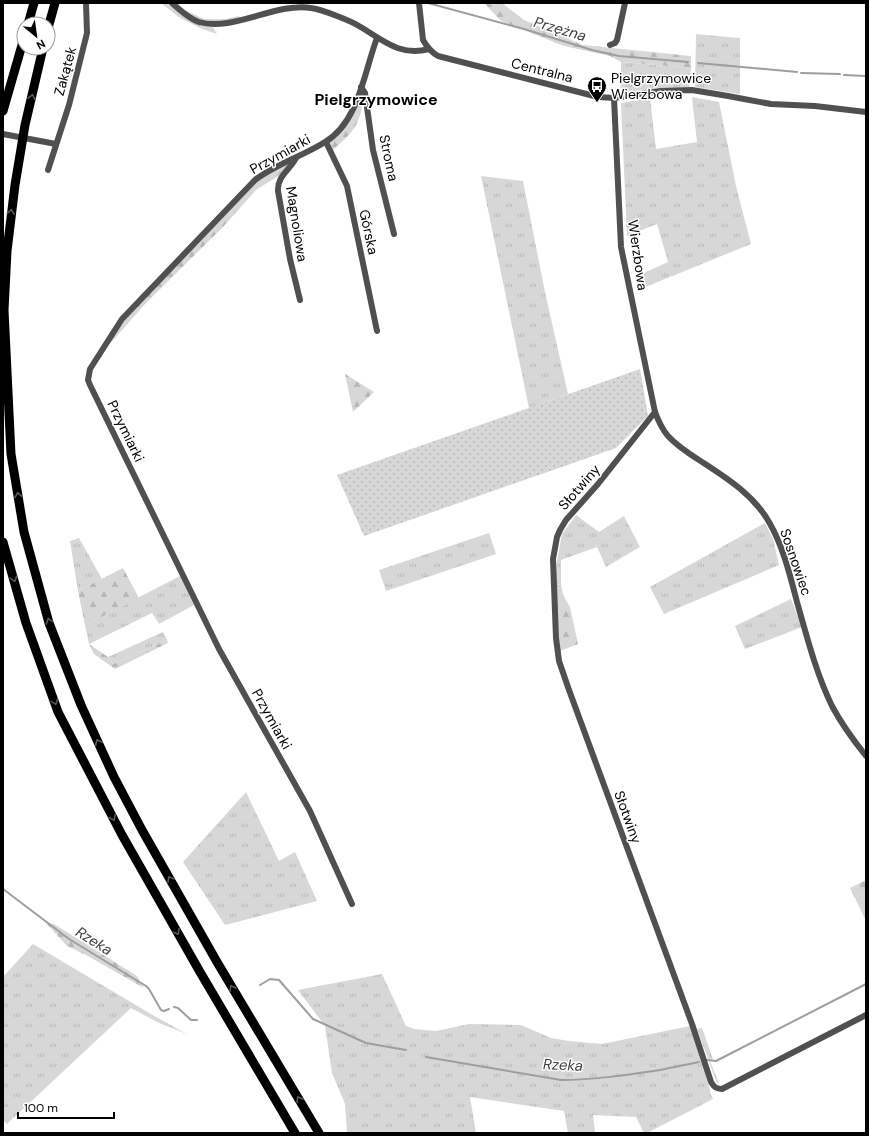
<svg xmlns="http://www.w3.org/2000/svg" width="869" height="1136" font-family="'DM Sans',sans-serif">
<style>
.grass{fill:url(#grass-tufts)}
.forest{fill:url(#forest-firs)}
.garden{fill:url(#garden-dots)}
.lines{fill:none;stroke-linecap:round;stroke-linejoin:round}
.stream{stroke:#9e9e9e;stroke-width:2}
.minor{stroke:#505050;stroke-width:6}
.highway{stroke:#000;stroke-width:9}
.oneway{stroke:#595959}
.labels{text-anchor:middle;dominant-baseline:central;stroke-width:3;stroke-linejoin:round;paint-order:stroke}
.street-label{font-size:14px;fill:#000;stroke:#fff}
.poi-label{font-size:14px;fill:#000;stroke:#fff;text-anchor:start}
.water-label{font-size:15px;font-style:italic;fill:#3f3f3f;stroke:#fff}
.quarter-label{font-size:16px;font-weight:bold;fill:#000;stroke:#fff}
</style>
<defs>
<pattern id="grass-tufts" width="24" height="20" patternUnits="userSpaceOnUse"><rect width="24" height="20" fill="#d7d7d7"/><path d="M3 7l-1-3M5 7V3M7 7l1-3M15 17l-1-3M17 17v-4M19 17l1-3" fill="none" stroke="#b7b7b7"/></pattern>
<pattern id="forest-firs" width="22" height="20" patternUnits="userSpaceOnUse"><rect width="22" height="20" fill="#d7d7d7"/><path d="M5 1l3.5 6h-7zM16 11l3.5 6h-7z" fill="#b7b7b7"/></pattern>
<pattern id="garden-dots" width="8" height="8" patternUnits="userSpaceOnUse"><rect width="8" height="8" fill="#d7d7d7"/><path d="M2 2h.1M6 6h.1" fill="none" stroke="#b7b7b7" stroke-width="1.8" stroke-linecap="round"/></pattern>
</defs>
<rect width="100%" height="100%" fill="#fff"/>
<!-- grass -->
<g class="grass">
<polygon points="187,11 204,19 225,19 239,16 240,18 222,22 198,20 186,13"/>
<polygon points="182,14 212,26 217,34 205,30 180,18"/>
<polygon points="696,34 740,38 740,94 695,87"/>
<polygon points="621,62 691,68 689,87 621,93"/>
<polygon points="692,97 719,102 736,186 751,244 638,290 635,277 668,262 657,224 627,236 621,103 650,98 656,149 697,142"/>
<polygon points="481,176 523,181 545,292 568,394 529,408"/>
<polygon points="576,515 599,532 624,516 640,547 606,567 597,547 561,560 561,584 555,585 557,561 562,534"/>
<polygon points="765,523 773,539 779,565 664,614 650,587"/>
<polygon points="489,533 496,554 386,591 379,570"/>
<polygon points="79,538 102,579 78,591 70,541"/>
<polygon points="180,576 194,605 159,624 152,613 89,644 85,625"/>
<polygon points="791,599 802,627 745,649 735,626"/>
<polygon points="163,632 167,640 113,664 108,657"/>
<polygon points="246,792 279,861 295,852 317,901 225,925 183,862"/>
<polygon points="866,893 866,921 855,898"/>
<polygon points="33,944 156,1017 187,1034 159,1023 131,1008 7,1124 3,1120 3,977"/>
<polygon points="382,974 406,1026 414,1029 436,1031 469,1024 521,1025 551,1038 569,1041 602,1044 690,1026 710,1090 710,1093 713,1099 647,1133 644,1133 636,1117 593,1115 595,1133 568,1133 564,1111 470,1097 476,1133 347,1133 345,1104 332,1073 325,1026 298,990"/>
<polygon points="702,1028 713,1059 710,1061 720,1086 716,1081 697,1029"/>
</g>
<!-- forest -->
<g class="forest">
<polygon points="161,3 168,3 182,14 180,18"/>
<polygon points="484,3 502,3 524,20 583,45 691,56 691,68 621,62 610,56 564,46 501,21"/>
<path d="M362 94C364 101 363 105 361 112 355 132 348 136 333 150L330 142C347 132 354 111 362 94Z"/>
<polygon points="292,161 278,176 256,190 223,227 146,303 109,345 114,335 126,318 257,182 270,172"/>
<polygon points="345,374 374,392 353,412"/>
<polygon points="123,568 139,598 85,625 78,591"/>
<polygon points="561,584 563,595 570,607 578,644 560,651 555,585"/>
<polygon points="167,640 168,643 115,669 94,654 89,644 108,657 113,664"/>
<polygon points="866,880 866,893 855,898 850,888"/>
<polygon points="46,923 54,924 137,976 144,988 86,955 67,946"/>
</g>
<!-- garden -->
<polygon class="garden" points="640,369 648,416 616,448 364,536 337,475"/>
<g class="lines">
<!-- stream -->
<g class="stream">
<polyline points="428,3 524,29 592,50 619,56 688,62"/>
<polyline points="698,63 797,72"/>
<polyline points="801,73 840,74"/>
<polyline points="844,75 866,76"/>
<polyline points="3,889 69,939 146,986 149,989 161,1010 164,1011 169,1009"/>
<polyline points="260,985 270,979 279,980 313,1019 366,1043 406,1050"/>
<polyline points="174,1007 178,1008 191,1020 197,1020"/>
<path d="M426 1057 561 1080C594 1080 627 1075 660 1070 673 1067 686 1065 699 1062"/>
<polyline points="707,1060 716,1061 866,984"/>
</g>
<!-- minor -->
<g class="minor">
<path d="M172 3C180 10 189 19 199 22 233 32 276 2 311 8 321 9 351 21 359 26 383 40 400 57 429 49"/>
<path d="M419 3 423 40C427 47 431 52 438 56L598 97 614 98 661 91 692 90 728 96 771 104 815 106 866 112"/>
<polyline points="610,45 615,43 617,40 625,3"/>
<polyline points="361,87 365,93 373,150 394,234"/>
<path d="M614 98 621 247 655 412C658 420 662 429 668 436 677 446 688 453 699 460 725 477 753 494 769 522 783 546 790 575 797 602 807 637 816 673 832 706 841 723 854 741 866 756"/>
<polyline points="3,134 56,144"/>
<polyline points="326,142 347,186 377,331"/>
<path d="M296 158C290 170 277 176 278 191L290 259 300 300"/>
<polyline points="48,170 69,105 87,33 86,3"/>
<path d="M655 412 598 484 566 520 560 530 557 537 553 559 556 638 559 661 569 690 692 1024 711 1082C714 1087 716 1089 722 1089L866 1015"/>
<path d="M352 904 310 811 219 649 90 385 88 380 90 369 122 319 255 180C276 164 303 156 325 142 359 122 364 72 377 38"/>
</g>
<!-- highway -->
<g class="highway">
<polyline points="28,24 34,3"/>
<polyline points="48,28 55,3"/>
<polyline points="43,48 25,125 15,185 7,251 4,310 11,454 24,532 49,623 81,705 114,777 142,830 217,962 319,1133"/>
<polyline points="3,111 24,38"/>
<polyline points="3,542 26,623 58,712 122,835 200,972 295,1133"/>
</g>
</g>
<!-- one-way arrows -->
<defs><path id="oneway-chevron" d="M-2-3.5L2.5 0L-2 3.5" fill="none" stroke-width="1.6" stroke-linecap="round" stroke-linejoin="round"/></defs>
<g class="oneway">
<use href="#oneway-chevron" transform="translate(32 97) rotate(-77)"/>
<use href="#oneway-chevron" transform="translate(11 212) rotate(-83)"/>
<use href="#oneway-chevron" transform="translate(18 495) rotate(-100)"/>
<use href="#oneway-chevron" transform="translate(14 579) rotate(74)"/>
<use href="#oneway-chevron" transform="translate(49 621) rotate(-107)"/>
<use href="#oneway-chevron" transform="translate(55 702) rotate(70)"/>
<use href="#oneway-chevron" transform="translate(98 742) rotate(-115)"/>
<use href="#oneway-chevron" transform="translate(113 818) rotate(63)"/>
<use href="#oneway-chevron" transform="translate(170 879) rotate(-120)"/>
<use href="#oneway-chevron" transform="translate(177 932) rotate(60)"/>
<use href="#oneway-chevron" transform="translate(232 988) rotate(-121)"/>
<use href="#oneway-chevron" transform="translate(299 1099) rotate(-121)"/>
</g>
<!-- icons -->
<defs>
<symbol id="bus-pin" viewBox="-11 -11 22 30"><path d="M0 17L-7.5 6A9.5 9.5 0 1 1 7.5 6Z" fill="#000" stroke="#fff"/><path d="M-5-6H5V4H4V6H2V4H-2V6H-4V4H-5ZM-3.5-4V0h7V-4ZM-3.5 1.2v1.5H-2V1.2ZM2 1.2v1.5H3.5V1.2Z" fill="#fff"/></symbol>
</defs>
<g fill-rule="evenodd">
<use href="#bus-pin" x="586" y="75" width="22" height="30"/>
</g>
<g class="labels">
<!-- street labels -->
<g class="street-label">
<text transform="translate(542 70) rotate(14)">Centralna</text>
<text transform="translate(65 71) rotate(-75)">Zakątek</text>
<text transform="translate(280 154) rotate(-29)">Przymiarki</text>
<text transform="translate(389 158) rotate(78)">Stroma</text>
<text transform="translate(297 224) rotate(81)">Magnoliowa</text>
<text transform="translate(369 232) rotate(78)">Górska</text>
<text transform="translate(638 255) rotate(82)">Wierzbowa</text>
<text transform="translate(126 431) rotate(64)">Przymiarki</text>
<text transform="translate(579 487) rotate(-49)">Słotwiny</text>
<text transform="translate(796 562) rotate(71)">Sosnowiec</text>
<text transform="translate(272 719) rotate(61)">Przymiarki</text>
<text transform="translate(628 817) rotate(70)">Słotwiny</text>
</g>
<!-- poi labels -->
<g class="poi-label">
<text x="611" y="78">Pielgrzymowice<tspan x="611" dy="16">Wierzbowa</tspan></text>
</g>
<!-- water labels -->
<g class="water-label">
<text transform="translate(560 29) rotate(16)">Przężna</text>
<text transform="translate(94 941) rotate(32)">Rzeka</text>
<text transform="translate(563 1065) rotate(2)">Rzeka</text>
</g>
<!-- quarter labels -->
<g class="quarter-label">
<text x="376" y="99">Pielgrzymowice</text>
</g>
</g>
<!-- border -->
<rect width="869" height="1136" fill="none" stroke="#000000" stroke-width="8"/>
<!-- north arrow -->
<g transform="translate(36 36) rotate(151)"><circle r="19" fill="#ffffff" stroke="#999999"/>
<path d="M0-3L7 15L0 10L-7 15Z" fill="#000000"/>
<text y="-6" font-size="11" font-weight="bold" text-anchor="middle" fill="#000000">N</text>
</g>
<!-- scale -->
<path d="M18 1112v6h96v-6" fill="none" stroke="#000000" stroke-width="2"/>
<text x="24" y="1112" font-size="12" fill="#000000" stroke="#ffffff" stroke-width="3" paint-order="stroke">100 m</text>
</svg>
